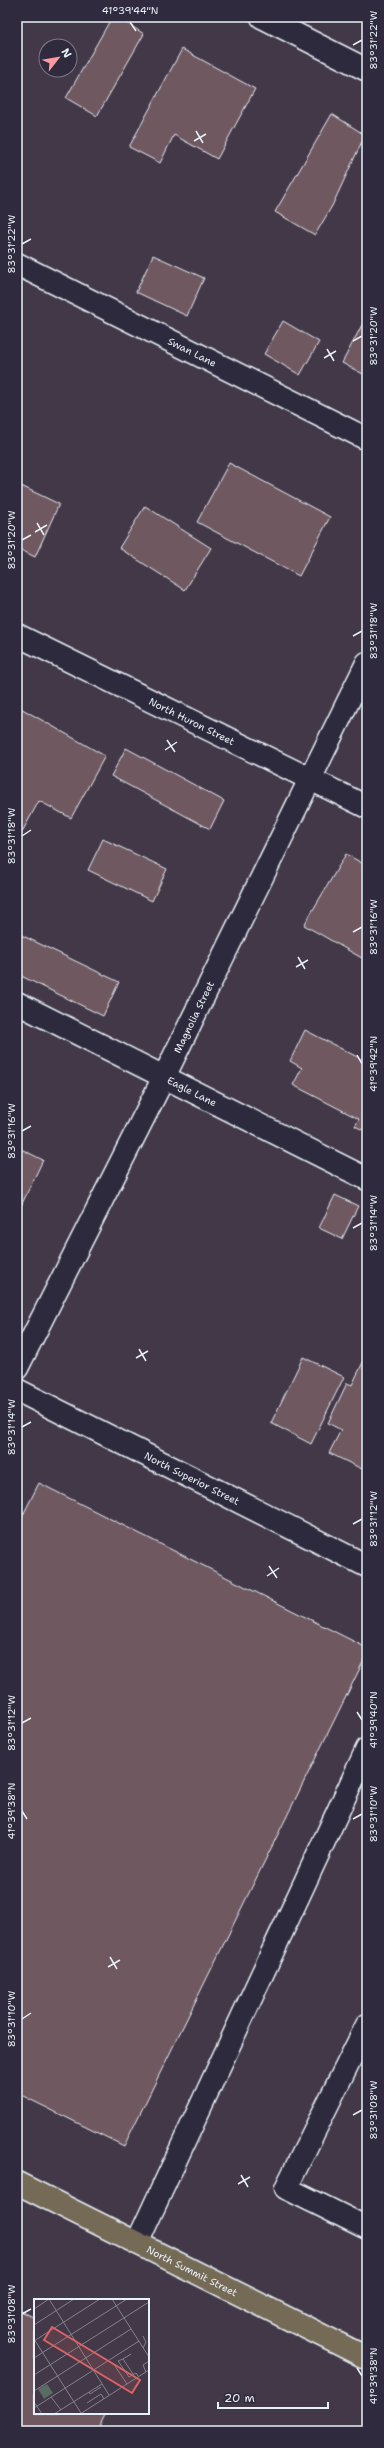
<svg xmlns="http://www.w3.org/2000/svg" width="384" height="2448" font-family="'Shantell Sans',sans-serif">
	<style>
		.building { fill: #705960; stroke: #e8f1f8 }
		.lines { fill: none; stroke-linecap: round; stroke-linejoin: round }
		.minor-casing { stroke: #e8f1f8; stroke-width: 25 }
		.major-casing { stroke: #e8f1f8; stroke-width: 25 }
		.minor { stroke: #2f2a3d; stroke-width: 22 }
		.major { stroke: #756b55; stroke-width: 22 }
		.ticks { fill: none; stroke: #e8f1f8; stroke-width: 1.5 }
		.labels { text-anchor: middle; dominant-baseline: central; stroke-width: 4; stroke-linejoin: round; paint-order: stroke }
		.street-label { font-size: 10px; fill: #e8f1f8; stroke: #2f2a3d }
		.inset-road { fill: none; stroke: #84828e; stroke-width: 1 }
		.view { fill: #db6466; fill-opacity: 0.15; stroke: #db6466; stroke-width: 2 }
		.inset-edge { fill: none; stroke: #e8f1f8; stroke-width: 2 }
		.neatline { fill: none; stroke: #e8f1f8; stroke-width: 1.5 }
		.ticks-label { font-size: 10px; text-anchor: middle; fill: #e8f1f8 }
	</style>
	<rect width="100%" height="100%" fill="#423848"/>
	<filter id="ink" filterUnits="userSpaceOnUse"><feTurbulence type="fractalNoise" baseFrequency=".025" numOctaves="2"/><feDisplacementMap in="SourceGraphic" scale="8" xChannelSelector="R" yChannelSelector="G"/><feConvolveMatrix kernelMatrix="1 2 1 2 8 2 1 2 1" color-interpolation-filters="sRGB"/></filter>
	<g filter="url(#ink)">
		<path class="building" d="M112,17h5l27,17 -47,82 -31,-18z
			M182,49l73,40 -38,70 -43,-24 -14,28 -31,-16z
			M332,114l33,21 -33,71 -17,29 -40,-23z
			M153,255l51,23 -17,38 -51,-24z
			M283,321l36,21 -19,33 -36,-21z
			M364,321l3,2v53l-25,-13z
			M229,463l101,54 -31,59 -102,-54z
			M17,484l42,20 -24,53 -18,-9z
			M145,506l66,42 -26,42 -66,-42z
			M17,706l88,50 -34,62 -32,-17 -22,40z
			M126,748l98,53 -14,28 -99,-53z
			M103,839l64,30 -15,32 -64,-31z
			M346,854l21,12v95l-63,-36z
			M17,933l102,49 -16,34 -86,-42z
			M305,1030l62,32v70l-12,-6 4,-7 -66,-34 9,-17 -12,-7z
			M17,1147l26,13 -26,54z
			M335,1195l23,11 -16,33 -23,-11z
			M367,1354v104l-5,11 -33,-16 12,-23 -13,-7 19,-40 5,2z
			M303,1357l41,20 -33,67 -40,-21z
			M39,1483l328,165v6l-243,492 -107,-53v-566z
			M17,2309l18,9v95h71l-9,18h-80z"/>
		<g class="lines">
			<g class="minor-casing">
				<g id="minor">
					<path d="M262,17l105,53"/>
					<path id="s1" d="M17,264l350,175"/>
					<path id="s2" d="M17,635l350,172"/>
					<path id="s3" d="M17,1003l350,176"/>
					<path id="s4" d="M17,1368l147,-291 203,-414"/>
					<path id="s5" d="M17,1390l350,176"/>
					<path d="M367,2025l-81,163 81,40"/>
					<path d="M137,2243l230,-494"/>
				</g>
			</g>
			<g class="major-casing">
				<g id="major">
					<path id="s6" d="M17,2183l350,175"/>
				</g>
			</g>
			<use href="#minor" class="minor"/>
			<use href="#major" class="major"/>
		</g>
	</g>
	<path class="ticks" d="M130,22l6,9M353,45l9,-5M196,131l7,12M194,141l12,-7M22,244l9,-5M353,341l9,-5M327,349l7,12M324,358l12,-7M37,523l7,12M35,532l12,-7M22,540l9,-5M353,636l9,-5M167,740l8,12M165,750l12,-8M22,836l9,-6M353,932l9,-5M298,957l7,12M296,967l12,-7M357,1055l5,9M22,1131l9,-5M353,1228l9,-5M139,1349l7,12M136,1358l12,-7M22,1427l9,-5M353,1524l9,-5M269,1566l8,12M267,1576l12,-8M357,1712l5,8M22,1723l9,-5M22,1811l5,8M353,1819l9,-5M110,1957l7,12M108,1967l12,-7M22,2019l9,-6M353,2115l9,-5M241,2175l7,12M238,2184l12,-7M22,2314l9,-5M357,2368l5,8"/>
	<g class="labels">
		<g class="street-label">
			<text stroke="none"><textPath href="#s1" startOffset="196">Swan Lane</textPath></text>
			<text stroke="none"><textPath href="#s2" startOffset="195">North Huron Street</textPath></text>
			<text stroke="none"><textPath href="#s4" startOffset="393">Magnolia Street</textPath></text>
			<text stroke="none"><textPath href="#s3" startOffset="196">Eagle Lane</textPath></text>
			<text stroke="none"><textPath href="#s5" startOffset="196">North Superior Street</textPath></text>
			<text stroke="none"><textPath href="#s6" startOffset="196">North Summit Street</textPath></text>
		</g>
	</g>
	<g transform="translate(34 2299)">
		<rect width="115" height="115" fill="#423848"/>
		<path d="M13,85l6,9 -9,6 -6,-10z" fill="#586b64"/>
		<path class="inset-road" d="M15,0l60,96M78,0l37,58M0,10l15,-10M0,26l40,-26M109,37l3,6 -3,6M0,40l47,74M0,42l66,-42M97,55l-8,5 10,15M0,59l93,-59M89,60l-5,2 11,16 7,-4 2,3M79,64l14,21M112,73l-3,-7 6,-4M0,76l115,-73M0,92l97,-62M55,93l1,2 11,-7M17,98l10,13M0,103l8,12M53,104l14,-9 3,5M0,109l105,-67M20,115l48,-30M46,115l69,-44"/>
		<path class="view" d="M18,28l88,53 -8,13 -88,-53z"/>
		<rect width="115" height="115" class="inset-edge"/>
	</g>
	<rect width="384" height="2448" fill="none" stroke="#2f2a3d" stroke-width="44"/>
	<g transform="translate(58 58) rotate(59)"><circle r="19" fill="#2f2a3d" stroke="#797a88"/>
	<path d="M0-3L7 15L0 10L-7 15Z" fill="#ff9aa2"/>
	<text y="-6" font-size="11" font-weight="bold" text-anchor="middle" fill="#e8f1f8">N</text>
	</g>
	<path d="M218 2402v6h110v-6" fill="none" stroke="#e8f1f8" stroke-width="2"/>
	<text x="224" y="2402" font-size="12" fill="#e8f1f8" stroke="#2f2a3d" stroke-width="3" paint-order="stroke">20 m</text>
	<rect x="22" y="22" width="340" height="2404" class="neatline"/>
	<g class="ticks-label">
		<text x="130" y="14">41°39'44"N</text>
		<text transform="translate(373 40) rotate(-90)" y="4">83°31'22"W</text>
		<text transform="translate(11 244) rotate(-90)" y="4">83°31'22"W</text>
		<text transform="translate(373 336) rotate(-90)" y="4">83°31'20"W</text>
		<text transform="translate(11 540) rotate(-90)" y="4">83°31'20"W</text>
		<text transform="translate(373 631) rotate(-90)" y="4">83°31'18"W</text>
		<text transform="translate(11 836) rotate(-90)" y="4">83°31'18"W</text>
		<text transform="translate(373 927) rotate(-90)" y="4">83°31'16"W</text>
		<text transform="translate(373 1064) rotate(-90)" y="4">41°39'42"N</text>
		<text transform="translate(11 1131) rotate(-90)" y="4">83°31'16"W</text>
		<text transform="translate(373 1223) rotate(-90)" y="4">83°31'14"W</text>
		<text transform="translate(11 1427) rotate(-90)" y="4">83°31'14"W</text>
		<text transform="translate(373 1519) rotate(-90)" y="4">83°31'12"W</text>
		<text transform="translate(373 1720) rotate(-90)" y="4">41°39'40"N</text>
		<text transform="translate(11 1723) rotate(-90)" y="4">83°31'12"W</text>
		<text transform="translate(11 1811) rotate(-90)" y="4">41°39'38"N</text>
		<text transform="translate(373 1814) rotate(-90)" y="4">83°31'10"W</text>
		<text transform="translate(11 2019) rotate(-90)" y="4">83°31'10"W</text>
		<text transform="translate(373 2110) rotate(-90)" y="4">83°31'08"W</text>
		<text transform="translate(11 2314) rotate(-90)" y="4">83°31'08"W</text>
		<text transform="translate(373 2376) rotate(-90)" y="4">41°39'38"N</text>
	</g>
</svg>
